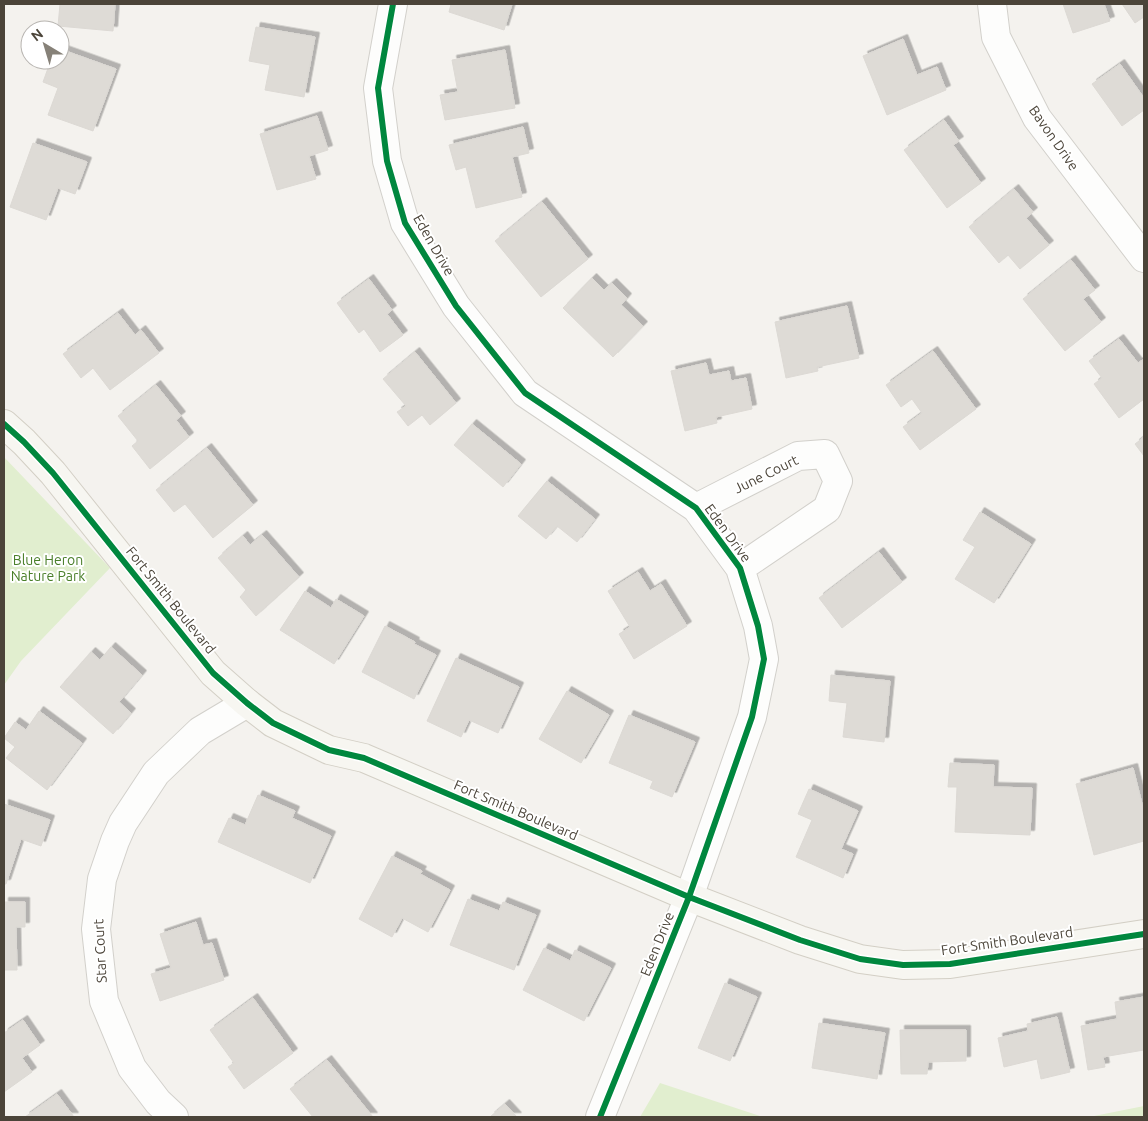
<svg xmlns="http://www.w3.org/2000/svg" width="1148" height="1121" font-family="Ubuntu,sans-serif">
	<style>
		.green { fill: #e1eecf }
		.building { fill: #dedbd6; stroke: #dcd9d4; filter: url(#shadow) }
		.lines { fill: none; stroke-linecap: round; stroke-linejoin: round }
		.street-casing { stroke: #d2d0cb; stroke-width: 30 }
		.secondary-casing { stroke: #d3cfc5; stroke-width: 30 }
		.street { stroke: #fdfdfc; stroke-width: 28 }
		.secondary { stroke: #f7f6f1; stroke-width: 28 }
		.cycleway-casing { stroke: #fff; stroke-width: 9 }
		.cycleway { stroke: #00873e; stroke-width: 6 }
		.labels { text-anchor: middle; dominant-baseline: central; stroke-width: 4; stroke-linejoin: round; paint-order: stroke }
		.street-label { font-size: 14px; fill: #4b4439; stroke: #fff }
		.park-label { font-size: 14px; fill: #4a7f2a; stroke: #fff }
	</style>
	<defs>
		<filter id="shadow"><feDropShadow dx="4.5" dy="-4.5" stdDeviation="0" flood-color="#0004"/></filter>
	</defs>
	<rect width="100%" height="100%" fill="#f4f2ee"/>
	<path class="green" d="M4,457l106,111 -89,93 -17,24z
		M660,1083l103,34h-123z
		M1144,1106v11h-55z"/>
	<path class="building" d="M60,4h55l-2,27 -55,-5z
		M451,4h61l-8,26 -55,-18z
		M1063,4h41l6,17 -37,12z
		M1122,4h22v13l-9,6z
		M256,27l59,10 -11,60 -39,-7 5,-25 -21,-4z
		M903,39l14,36 20,-8 9,23 -59,25 -24,-59z
		M60,49l56,20 -23,62 -45,-16 10,-27 -15,-6 8,-22h9z
		M505,50l10,58 -70,12 -5,-25 18,-3 -6,-32z
		M1120,64l24,34v12l-22,16 -30,-42z
		M317,116l11,34 -19,6 7,23 -39,11 -17,-56z
		M944,120l15,21 -6,4 28,38 -34,25 -43,-58z
		M523,127l6,26 -17,4 10,40 -46,11 -10,-41 -10,3 -7,-25z
		M33,143l54,19 -12,32 -17,-6 -12,32 -36,-13z
		M1014,189l19,23 -7,6 23,27 -29,24 -12,-14 -9,8 -30,-36z
		M542,202l46,57 -47,38 -46,-56z
		M1071,260l24,30 -12,9 18,23 -36,29 -42,-52z
		M592,278l12,12 8,-7 15,15 -6,7 22,21 -30,31 -50,-49z
		M369,279l23,31 -5,4 16,21 -23,17 -16,-23 -5,4 -22,-30z
		M847,306l12,52 -42,9 1,4 -32,7 -11,-56z
		M118,313l17,22 6,-5 18,23 -49,37 -17,-22 -12,10 -18,-24z
		M1119,339l19,24 6,-4v40l-25,19 -25,-34 8,-6 -13,-17z
		M933,351l43,58 -56,41 -17,-23 19,-14 -10,-14 -11,8 -15,-22z
		M415,352l41,51 -26,22 -8,-10 -14,11 -11,-14 9,-6 -23,-27z
		M706,363l3,12 20,-4 2,10 15,-3 6,31 -36,8 1,6 -32,8 -14,-60z
		M156,385l25,31 -5,4 13,17 -39,32 -18,-23 6,-5 -20,-25z
		M472,424l49,40 -18,23 -49,-42z
		M1144,437v19l-9,-12z
		M207,448l46,57 -40,33 -28,-34 -11,8 -18,-22z
		M547,481l48,38 -18,23 -20,-16 -11,13 -28,-23z
		M980,512l51,32 -37,59 -39,-24 20,-32 -12,-7z
		M262,535l37,42 -43,39 -16,-19 6,-7 -28,-32 25,-22 7,9z
		M879,552l23,30 -60,46 -23,-30z
		M638,572l12,19 11,-7 26,42 -53,33 -15,-25 11,-7 -22,-36z
		M305,591l26,17 5,-9 28,17 -30,48 -54,-34z
		M385,626l30,16 -1,2 22,11 -22,44 -52,-27z
		M111,647l31,28 -23,27 12,11 -18,21 -53,-47 31,-35 9,8z
		M456,658l63,29 -21,46 -29,-13 -8,17 -34,-16z
		M831,675l59,6 -6,61 -41,-5 4,-34 -18,-2z
		M567,691l42,24 -28,48 -42,-24z
		M39,711l43,32 -35,47 -41,-32 9,-11 -11,-9 11,-16 11,8z
		M629,715l66,27 -23,55 -22,-9 3,-7 -44,-18z
		M950,763l44,2 -1,22 39,1 -2,47 -75,-3 2,-45h-9z
		M1133,768l11,44v29l-50,14 -18,-71z
		M809,789l49,22 -17,38 12,5 -10,24 -47,-21 16,-37 -14,-6z
		M258,795l37,16 -3,7 39,18 -21,47 -92,-41 11,-24 16,7z
		M4,804l46,16 -9,26 -20,-7 -15,45h-2z
		M392,856l30,15 -2,3 30,16 -22,42 -26,-14 -10,19 -33,-18z
		M468,899l31,12 4,-9 33,13 -22,55 -64,-25z
		M4,902h21v25h-9l1,43h-13z
		M196,922l7,23 9,-2 12,37 -64,21 -9,-27 20,-6 -11,-34z
		M544,948l26,13 5,-11 36,18 -27,53 -61,-31z
		M725,983l32,14 -27,64 -32,-13z
		M1144,997v53l-41,7 2,10 -17,3 -7,-44 36,-7 -2,-17z
		M253,998l40,55 -49,36 -16,-22 6,-4 -24,-33z
		M1057,1017l13,55 -29,7 -4,-20 -33,8 -6,-29 30,-7 -1,-7z
		M23,1020l17,25 -18,13 10,14 -28,20v-59z
		M819,1023l66,10 -8,46 -65,-11z
		M900,1030h66v31l-38,1 -1,12h-26z
		M327,1060l46,57h-60l-23,-28z
		M57,1094l17,23h-49z
		M505,1104l12,13h-27z"/>
	<g class="lines">
		<g class="street-casing">
			<path id="street" d="M393,4l-15,84 9,73 18,62 51,83 69,87 171,115 44,60 18,58 6,33 -12,58 -63,180 -89,220
				M992,4l4,33 41,81 107,140
				M696,508l102,-52 27,-2 13,27 -11,28 -87,59
				M174,1117l-16,-15 -26,-34 -28,-67 -8,-72 6,-50 13,-38 8,-18 33,-50 44,-42 47,-28"/>
		</g>
		<g class="secondary-casing">
			<path id="secondary" d="M4,424l20,18 29,31 160,200 34,30 26,20 56,27 35,8 325,139 111,43 60,19 43,6 47,-1 194,-30"/>
		</g>
		<use href="#street" class="street"/>
		<use href="#secondary" class="secondary"/>
		<g class="cycleway-casing">
			<path id="cycleway" d="M393,4l-15,84 9,73 18,62 51,83 69,87 171,115 44,60 18,58 6,33 -12,58 -63,180 -89,220
				M4,424l20,18 29,31 160,200 34,30 26,20 56,27 35,8 325,139 111,43 60,19 43,6 47,-1 194,-30"/>
		</g>
		<use href="#cycleway" class="cycleway"/>
	</g>
	<g class="labels">
		<g class="street-label">
			<text transform="translate(1054 138) rotate(55)">Bavon Drive</text>
			<text transform="translate(434 245) rotate(60)">Eden Drive</text>
			<text transform="translate(766 474) rotate(-26)">June Court</text>
			<text transform="translate(728 533) rotate(54)">Eden Drive</text>
			<text transform="translate(171 600) rotate(51)">Fort Smith Boulevard</text>
			<text transform="translate(516 810) rotate(23)">Fort Smith Boulevard</text>
			<text transform="translate(1007 941) rotate(-8)">Fort Smith Boulevard</text>
			<text transform="translate(657 944) rotate(-68)">Eden Drive</text>
			<text transform="translate(100 951) rotate(-93)">Star Court</text>
		</g>
		<g class="park-label">
			<text x="48" y="560">Blue Heron<tspan x="48" dy="16">Nature Park</tspan></text>
		</g>
	</g>
	<rect width="1148" height="1121" fill="none" stroke="#4b4439" stroke-width="10"/>
	<g transform="translate(45 45) rotate(322)"><circle r="24" fill="#ffffff" stroke="#b7b4b0"/>
	<path d="M0-4L9 19L0 12L-9 19Z" fill="#868178"/>
	<text y="-8" font-size="14" font-weight="bold" text-anchor="middle" fill="#4b4439">N</text>
	</g>
</svg>
